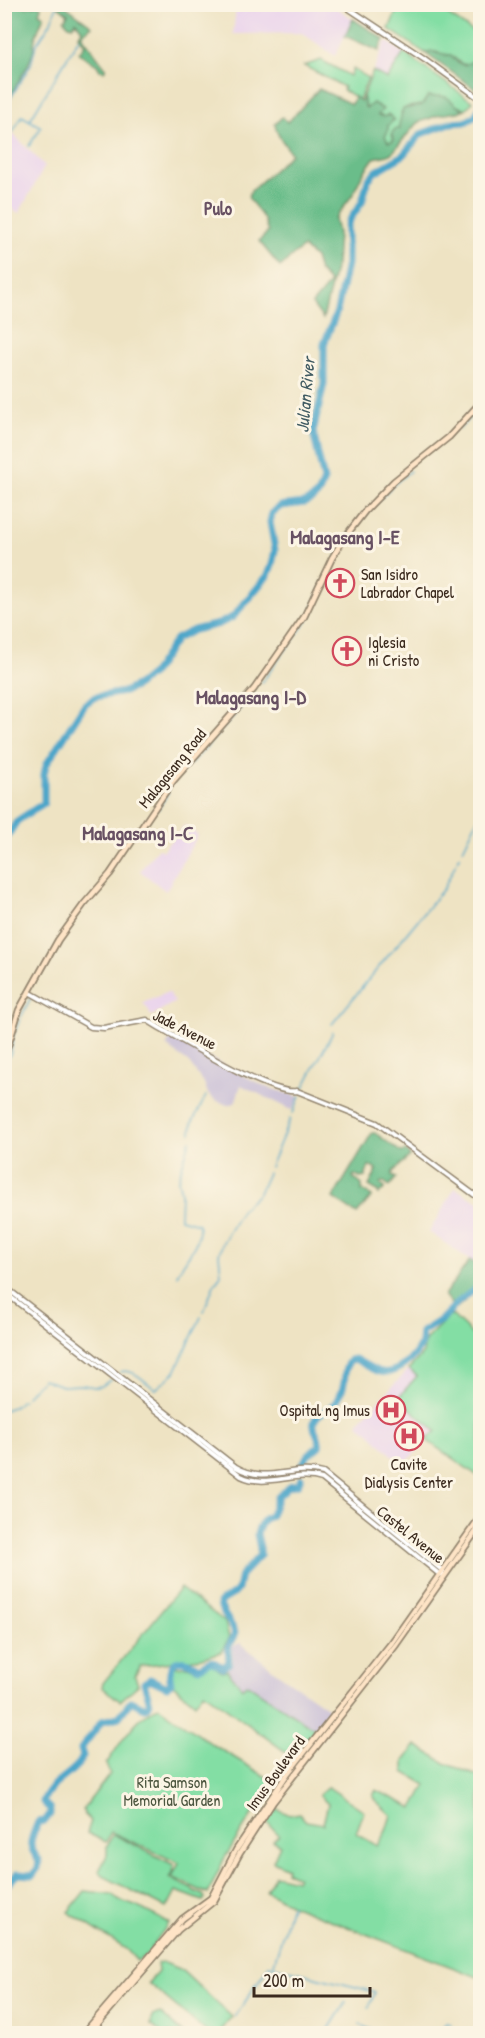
<svg xmlns="http://www.w3.org/2000/svg" width="485" height="2038" font-family="'Patrick Hand',sans-serif">
	<style>
		.built { fill: #e9d2ed }
		.industrial { fill: #c9bfd7 }
		.green { fill: #83dea4; stroke: #5f8461; stroke-width: 1.5 }
		.forest { fill: #6abd8a; stroke: #527454; stroke-width: 1.5 }
		.lines { fill: none; stroke-linecap: round; stroke-linejoin: round }
		.stream { stroke: #4ba5c9; stroke-width: 1.5 }
		.river { stroke: #4ba5c9; stroke-width: 7 }
		.tertiary-casing { stroke: #948670; stroke-width: 7 }
		.secondary-casing { stroke: #948670; stroke-width: 8 }
		.tertiary { stroke: #fff; stroke-width: 4 }
		.secondary { stroke: #fee4c6; stroke-width: 4.5 }
		.labels { text-anchor: middle; dominant-baseline: central; stroke-width: 6; stroke-linejoin: round; paint-order: stroke }
		.poi-label { font-size: 16px; fill: #3b2a1e; stroke: #fcf5e5; text-anchor: start }
		.street-label { font-size: 16px; fill: #3b2a1e; stroke: #fcf5e5 }
		.park-label { font-size: 16px; fill: #4d5740; stroke: #fcf5e5 }
		.neighbourhood-label { font-size: 18px; font-weight: bold; fill: #685163; stroke: #fcf5e5 }
		.water-label { font-size: 18px; font-style: italic; fill: #415b62; stroke: #fcf5e5 }
		.quarter-label { font-size: 20px; font-weight: bold; fill: #685163; stroke: #fcf5e5 }
	</style>
	<rect width="100%" height="100%" fill="#fcf5e5"/>
	<filter id="ink" filterUnits="userSpaceOnUse"><feTurbulence type="fractalNoise" baseFrequency=".0167" numOctaves="2"/><feDisplacementMap in="SourceGraphic" scale="12" xChannelSelector="R" yChannelSelector="G"/><feConvolveMatrix kernelMatrix="1 2 1 2 8 2 1 2 1" color-interpolation-filters="sRGB"/></filter>
	<filter id="wash" filterUnits="userSpaceOnUse"><feTurbulence type="fractalNoise" baseFrequency=".008" numOctaves="4" result="noise"/><feDisplacementMap in="SourceGraphic" scale="24" xChannelSelector="R" yChannelSelector="G"/><feGaussianBlur stdDeviation="1.35" result="paint"/><feColorMatrix in="noise" values="0 0 0 0 0 0 0 0 0 0 0 0 0 0 0 0 0 1.4 0 .05"/><feComposite in="paint" operator="in"/></filter>
	<g filter="url(#wash)">
		<rect width="100%" height="100%" fill="#eee3c3"/>
		<path class="built" d="M233,5h99l21,14 -18,37 -33,-23 -69,1 3,-26z
			M386,41l18,12 -17,27 -14,-9z
			M12,133l33,33 -26,47 -14,-8 -1,-60z
			M185,825l13,10 -32,56 -26,-20 18,-23 4,3z
			M168,992l7,10 -24,14 -3,-7 -5,-6z
			M455,1188l25,15v64l-51,-35z
			M409,1369l8,7 -4,5 23,51 -33,33 -45,-42z"/>
		<path class="industrial" d="M171,1038l95,49 33,10 -7,13 -51,-25 -6,18 -7,2 -13,-5 -7,-6 -3,-9 -16,-22 -23,-17z
			M240,1643l36,29 55,38 -15,20 -69,-46 -4,4 -4,-2 -12,-16 6,-7 -1,-16z"/>
		<path class="green" d="M399,5h39l13,12 29,19 -6,26c-11,6 -15,0 -23,-7 -9,0 -18,-6 -26,-2l-36,-24z
			M404,53l69,49 -8,7 -12,-4 -4,-6 -21,-3 -6,9 -15,2 -6,5 1,5 -3,8 1,4 -6,12 -6,1 -3,-6 3,-5v-6l6,-5 -6,-6 -4,3 -6,-2 -5,-12 -6,5 -2,-1 -2,-11 10,-25 14,8z
			M321,60l29,16 3,-7 15,9 -9,22 -16,-10 1,-3 -40,-21z
			M451,1314l29,28v132l-2,2 -52,-36 10,-9 -38,-33 19,-22 -8,-7 14,-16 3,-14z
			M180,1588l45,34 4,16 -8,14 -19,6 -62,8 -5,10 3,9 -18,16 -18,-14 1,-4z
			M209,1662l13,9 5,-1 15,18 5,-4 69,46 -22,28 -90,-66 -9,11 -22,-18 -3,-11 3,-7 15,-1 9,4 7,-2z
			M159,1707l53,37 61,37 -49,78 -16,35 -36,-17 7,-14 -68,-31 -5,10 -19,-9 4,-12 -7,-7 -1,-5 27,-35 -4,-10c14,-19 29,-49 53,-57z
			M416,1745l29,18 35,14v201l-189,-73 -25,-14 9,-16 21,5 2,-3 -12,-6 1,-3 -14,-7 7,-16 -7,-4 6,-6 -13,-14 8,-13 16,7 9,-2 7,8 17,3 5,-20 -9,-9 9,-8 36,24 -8,22 21,13 9,-15 5,-16 -17,-16 -1,-3 3,-6 37,18 13,-23 -22,-13v-11z
			M113,1834l61,31 -1,8 -3,5 33,17 2,3 -2,3 -27,-10 -9,17 -3,-1 -61,-31 -4,-5 8,-16v-9z
			M85,1891l27,3 6,6 20,7 31,16 -18,25v4l-14,9 -11,-12 -58,-37z
			M162,1962l18,7 52,48 -13,16h-11l-60,-50 10,-11 -1,-9z
			M160,2013l23,20h-21l-11,-8 1,-9z"/>
		<path class="forest" d="M9,5h17v2l13,-2 2,2 -2,6 5,3 -9,22 -2,15 -5,12 -23,40v-54l3,-12 2,-33z
			M57,5h7l28,21 -11,9 25,33 -2,3 -4,-1 -3,-5 -18,-12 6,-9 -7,-8 4,-6 -6,-9 -3,5 -4,-1 -5,-5 4,-6z
			M353,19l31,20 -5,12 -34,-15z
			M479,42l1,48 -2,1 -53,-38 6,-2 12,4h8l7,8 6,2 10,-4 4,-10 -3,-6z
			M319,89l32,15 4,-7 6,4 2,-5 2,11 2,1 6,-5 10,6 -5,6 6,2 5,-2 5,5 -6,5v6l-3,5 3,6 5,-1 -1,-8 3,-4h5l-1,-4 4,-16 19,-4 6,-9c6,2 15,-2 20,2 7,5 7,9 17,11l-7,3 -19,3 -22,8 -24,29 -5,3 -14,3 -12,17 -9,19 -18,25 3,14 -2,32 -13,54 -11,-15 18,-21 -11,-12 -4,-13 -12,-11 -23,20 -21,-26 9,-9 -4,-13 -16,-22 3,-6 40,-37c-6,-12 -14,-16 -16,-30l7,-7 6,5z
			M372,1133h3l26,19 5,-1 4,5 -17,16 -1,4 4,2 -6,8 -6,-4h-3l-1,2 5,4 -6,6 -3,-4 -7,-4 8,-16 -8,-4 -4,11 -5,1 -6,-3 -1,2 9,8v5l10,6 -15,18 -24,-16z
			M470,1260l10,7v13l-14,15 2,3 -13,11 -11,-14z"/>
		<g class="lines">
			<path class="stream" d="M4,109l27,-45 5,-19 14,-21 7,-18
				M30,120l49,-82
				M13,132l9,-16 19,11 -12,19
				M460,428l20,-21
				M362,518l29,-31 19,-16
				M327,578l15,-32
				M262,682l46,-63 17,-37
				M191,764l63,-71
				M158,809l10,-16
				M463,849l17,-35
				M332,1024l112,-136 16,-33
				M4,1065l7,-13 2,-16 7,-17 11,-22
				M303,1089l30,-57
				M293,1113l7,-17
				M191,1133l1,-10 14,-27
				M270,1167l20,-48
				M177,1275c8,-17 24,-31 22,-51l-19,-5 1,-27 -3,-12 12,-40
				M204,1311l10,-26 7,-10 -2,-21 4,-12 19,-33 17,-16 9,-20
				M120,1372c16,-4 24,11 36,17l19,-17 26,-55
				M26,1396l17,-17 19,7 20,-1 13,2 7,-1 9,-7
				M4,1410l9,-3 10,-7
				M274,1964l17,-59
				M235,2017l34,-52 106,27 -6,15
				M360,2025l21,9
				M326,2034l20,-32
				M432,2034h2
				M437,2034l9,-11 5,1"/>
			<path class="river" d="M4,842l13,-21 27,-18v-29l2,-9 39,-61 10,-7 29,-5 14,-7 16,-13 22,-33 18,-9 25,-6 14,-7 35,-42 4,-10 3,-15 -5,-28 2,-9 9,-7 23,-3 8,-4 7,-6 5,-13 -11,-48 11,-48v-40l13,-33 10,-47v-37l2,-6 13,-19 6,-22 7,-8 27,-16 19,-22 29,-11 15,-1 9,-5 6,-9
				M301,1467l7,-12 11,-9c2,-12 -7,-14 -5,-23 1,-11 18,-13 23,-23 2,-4 5,-8 6,-13 3,-9 0,-19 7,-27l5,-1c7,4 20,12 26,13 15,3 33,-13 39,-26 2,-4 1,-9 2,-14l19,-12 16,-17 22,-17
				M4,1888l13,-14 16,1 5,-7 1,-8c-13,-16 -8,-20 -1,-38l7,-1 5,-7v-5l-7,-7c6,-19 26,-25 37,-40l3,-6 -2,-7 2,-3 19,-25 17,-4 12,-16 14,7 5,-5 -6,-20 6,-4 17,8 4,-4c-3,-10 -1,-24 14,-22 5,1 9,5 14,7l12,-7 12,6 6,-4 -1,-15 7,-15c-3,-11 -15,-20 -15,-31l15,-9 3,-4 3,-14 19,-20v-7l-3,-14 2,-6 4,-8 8,-5 7,-19 11,-10 9,-2 3,-6"/>
		</g>
	</g>
	<g filter="url(#ink)">
		<g class="lines">
			<g class="tertiary-casing">
				<path id="tertiary" d="M342,4l83,55 55,40
					M29,992l62,35 13,1 43,-8 13,8c25,14 112,68 137,63l80,32 103,76
					M4,1286l232,181c31,18 56,-3 87,6l120,98
					M4,1292l237,184c26,13 54,-6 81,3l117,95 6,1"/>
			</g>
			<g class="secondary-casing">
				<path id="secondary" d="M4,1059l15,-49 39,-70 26,-36 26,-30 63,-93 81,-92 50,-72 28,-59 13,-21 20,-26 29,-30 55,-44 31,-34
					M83,2034l99,-115 29,-21 25,-48 52,-77 104,-131 88,-125
					M89,2034l89,-104 36,-29 26,-48 33,-51 123,-157 84,-119"/>
			</g>
			<use href="#tertiary" class="tertiary"/>
			<use href="#secondary" class="secondary"/>
		</g>
	</g>
	<defs>
		<g id="church-ring" transform="scale(1.5)"><circle r="9.5" fill="#fcf5e5" stroke="#d1495b" stroke-width="1.5"/><path d="M-1.2-6h2.4v3.5h3.3v2.4h-3.3V6h-2.4V-.1h-3.3v-2.4h3.3Z" fill="#d1495b"/></g>
		<g id="hospital-ring" transform="scale(1.5)"><circle r="9.5" fill="#fcf5e5" stroke="#d1495b" stroke-width="1.5"/><path d="M-5-5h3v3.5h4V-5h3V5h-3V1.5h-4V5h-3Z" fill="#d1495b"/></g>
	</defs>
	<g fill-rule="evenodd">
		<use href="#church-ring" x="340" y="583"/>
		<use href="#church-ring" x="347" y="651"/>
		<use href="#hospital-ring" x="391" y="1410"/>
		<use href="#hospital-ring" x="409" y="1436"/>
	</g>
	<g class="labels">
		<g class="poi-label">
			<text x="361" y="574">San Isidro<tspan x="361" dy="18">Labrador Chapel</tspan></text>
			<text x="368" y="642">Iglesia<tspan x="368" dy="18">ni Cristo</tspan></text>
			<text x="370" y="1410" text-anchor="end">Ospital ng Imus</text>
			<text x="409" y="1464" text-anchor="middle">Cavite<tspan x="409" dy="18">Dialysis Center</tspan></text>
		</g>
		<g class="street-label">
			<text transform="translate(172 768) rotate(-51)">Malagasang Road</text>
			<text transform="translate(185 1029) rotate(27)">Jade Avenue</text>
			<text transform="translate(411 1534) rotate(39)">Castel Avenue</text>
			<text transform="translate(275 1773) rotate(-54)">Imus Boulevard</text>
		</g>
		<g class="park-label">
			<text x="172" y="1782">Rita Samson<tspan x="172" dy="18">Memorial Garden</tspan></text>
		</g>
		<g class="neighbourhood-label">
			<text x="218" y="208">Pulo</text>
		</g>
		<g class="water-label">
			<text transform="translate(305 395) rotate(-85)">Julian River</text>
		</g>
		<g class="quarter-label">
			<text x="345" y="536">Malagasang I-E</text>
			<text x="251" y="696">Malagasang I-D</text>
			<text x="138" y="832">Malagasang I-C</text>
		</g>
	</g>
	<rect width="485" height="2038" fill="none" stroke="#fcf5e5" stroke-width="24"/>
	<path d="M254 1987v9h116v-9" fill="none" stroke="#3b2a1e" stroke-width="3"/>
	<text x="263" y="1987" font-size="18" fill="#3b2a1e" stroke="#fcf5e5" stroke-width="4.5" paint-order="stroke">200 m</text>
</svg>
